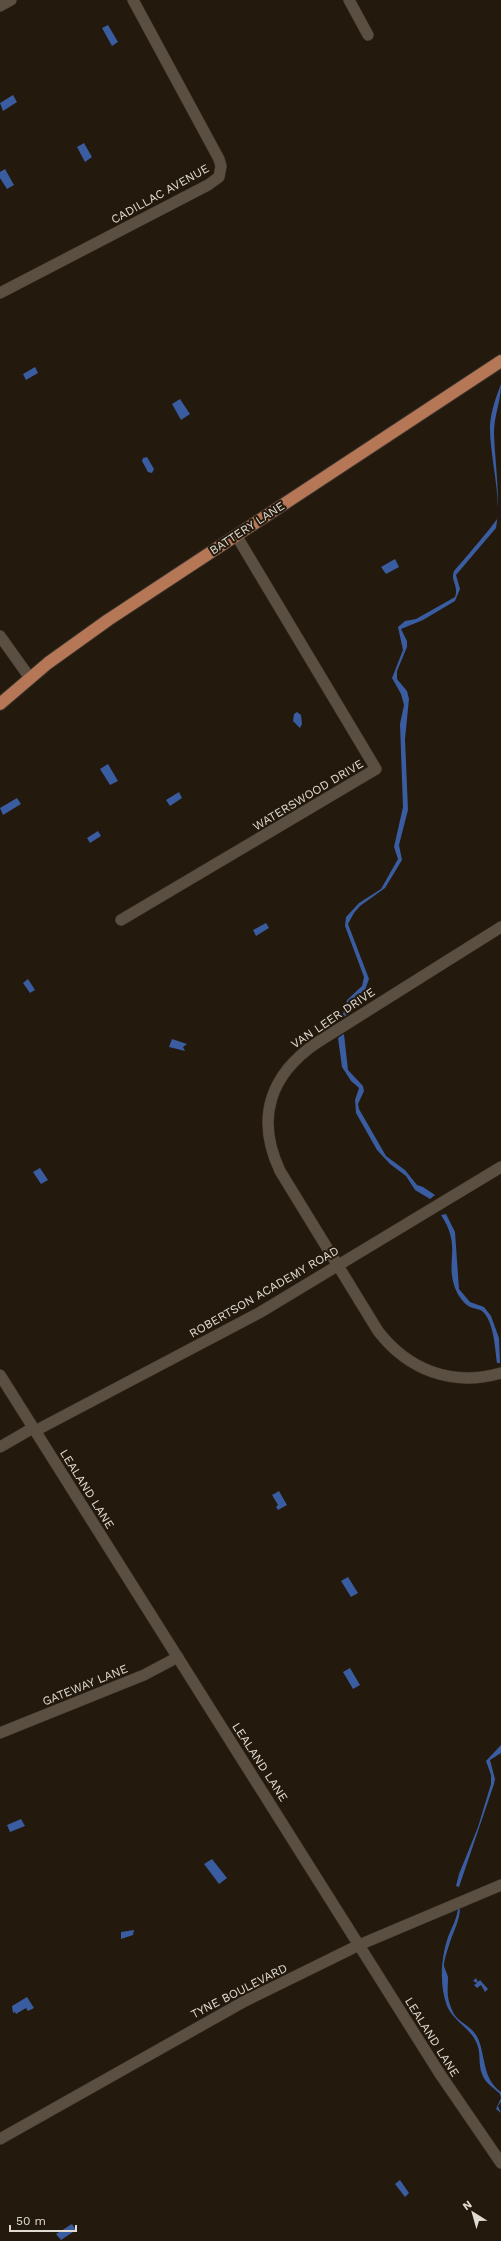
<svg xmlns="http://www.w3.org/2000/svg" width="501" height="2241" font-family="'Work Sans',sans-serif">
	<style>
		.water { fill: #3a5ca0 }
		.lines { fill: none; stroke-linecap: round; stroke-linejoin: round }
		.minor-casing { stroke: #3b342e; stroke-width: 12 }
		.major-casing { stroke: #3b342e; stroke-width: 14 }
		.minor { stroke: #5a4f40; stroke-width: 11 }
		.major { stroke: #b67757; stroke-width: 12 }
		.labels { text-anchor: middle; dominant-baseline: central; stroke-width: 4; stroke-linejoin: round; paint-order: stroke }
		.street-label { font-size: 12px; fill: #e1dbd2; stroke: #23190c }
	</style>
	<rect width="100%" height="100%" fill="#23190c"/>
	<path class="water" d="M108,25l10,17 -6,4 -10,-18z
		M13,95l4,7 -14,9 -3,-8z
		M84,143l8,14 -7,5 -8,-15z
		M5,169l9,16 -7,4 -7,-11v-6z
		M35,367l3,6 -12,7 -3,-6z
		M501,384c0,17 -7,32 -7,49 1,31 7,66 2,95l-40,47 4,14 -5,12 -32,19 -22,9 6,12v6l-10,24v8l10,12 2,8 -4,40 3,71 -9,35 3,15 -17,28 -25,18 -6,7 -6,11 21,55 -4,11 -14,10 -3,14 -6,4 5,-18 15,-14 2,-9 -19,-51 1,-9 13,-14 22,-14 17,-30 -4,-12 9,-40 -3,-83 4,-19 -3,-11 -9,-16 11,-28 -5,-23 7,-6 11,-2 39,-22c4,-12 -5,-16 -1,-26 7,-8 38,-44 43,-52 4,-24 -8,-67 -7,-94 1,-14 6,-28 11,-41z
		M180,399l10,15 -9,6 -9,-16z
		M147,457l7,12 -2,4 -4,-1 -6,-11 1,-3z
		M395,559l4,8 -13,7 -5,-7z
		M297,712l4,3 1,9 -2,4 -7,-7 1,-7z
		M108,764l10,17 -8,4 -10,-16z
		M179,792l3,6 -12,8 -4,-6z
		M17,798l4,6 -18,11 -3,-7z
		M98,831l3,5 -11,7 -3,-5z
		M266,923l3,5 -13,8 -3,-6z
		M28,979l7,11 -5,3 -7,-10z
		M344,1034l4,36 15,16 1,5 -6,13 1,5 27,47 19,14 12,15 6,2 12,8 -5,4 -15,-9 -9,-14 -16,-12 -13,-14 -21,-37 -1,-13 4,-12 -8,-7 -9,-14 -4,-29z
		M172,1039l15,5 -4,3 2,4 -16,-4z
		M40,1168l8,12 -7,4 -8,-12z
		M446,1214l9,18 4,57 11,13 14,5 7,9 8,22 1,25h-3c-2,-14 -3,-42 -15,-52 -3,-2 -6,-2 -9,-3 -8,-2 -15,-12 -18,-20 -10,-28 7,-41 -14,-73z
		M279,1491l8,14 -9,5 -2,-3 2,-2 -6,-10z
		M348,1577l10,16 -7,4 -10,-16z
		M350,1668l10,17 -7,4 -10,-17z
		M501,1745v8l-11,7 5,19 -1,5 -35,103 -3,-1 3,-12 19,-47 13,-43v-9l-5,-14z
		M21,1819l4,7 -15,6 -3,-7z
		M212,1859l15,19 -8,6 -15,-20z
		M460,1907c0,13 -6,23 -10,35 -2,7 -6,17 -6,24 1,4 3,7 4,11 0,13 -2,19 4,33 5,14 21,14 27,31 7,19 4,38 22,51v10l-3,4 3,7 -5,-4 5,-11 -1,-4c-7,-7 -15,-11 -18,-20 -4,-10 -1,-21 -5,-30 -6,-16 -24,-23 -30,-38 -8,-22 -6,-48 1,-69 4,-10 9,-18 10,-29z
		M134,1930l-1,5 -12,4v-7z
		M476,1978l2,4 2,-2 8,9 -3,3 -4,-7 -4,3 -3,-3 3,-2 -4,-2z
		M27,1997l7,11 -6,3 -2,-3 -10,6 -1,-2 -2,1 -1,-7z
		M400,2180l9,13 -4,4 -10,-13z
		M72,2224l4,6 -15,10 -5,-6z"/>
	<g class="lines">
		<g class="minor-casing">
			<path id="minor" d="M349,0l19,35
				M0,6l11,-6
				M0,293l208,-108 11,-8 2,-11 -2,-7 -86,-159
				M0,636l30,42
				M121,920l255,-151 -140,-234
				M501,927l-183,115c-48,32 -63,76 -38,129l98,160c30,39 74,56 123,42
				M0,1375l440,699 61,89
				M35,1431l224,-118 242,-146
				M0,1447l33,-19
				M0,1733l144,-58 34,-18
				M0,2139l245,-138 114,-56 142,-60"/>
		</g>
		<g class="major-casing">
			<path id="major" d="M0,704l48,-41 60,-43 393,-259"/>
		</g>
		<use href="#minor" class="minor"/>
		<use href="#major" class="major"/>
	</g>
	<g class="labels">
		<g class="street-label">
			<text transform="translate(160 194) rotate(-29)">CADILLAC AVENUE</text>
			<text transform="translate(247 528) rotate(-33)">BATTERY LANE</text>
			<text transform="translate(308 795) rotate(-31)">WATERSWOOD DRIVE</text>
			<text transform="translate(333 1018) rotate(-34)">VAN LEER DRIVE</text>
			<text transform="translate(264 1292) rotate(-30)">ROBERTSON ACADEMY ROAD</text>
			<text transform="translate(87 1489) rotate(58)">LEALAND LANE</text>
			<text transform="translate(85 1685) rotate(-22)">GATEWAY LANE</text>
			<text transform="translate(260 1762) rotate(57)">LEALAND LANE</text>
			<text transform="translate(239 1991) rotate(-27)">TYNE BOULEVARD</text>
			<text transform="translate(432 2037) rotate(58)">LEALAND LANE</text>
		</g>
	</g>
	<g transform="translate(473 2213) rotate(323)" stroke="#23190c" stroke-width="3" paint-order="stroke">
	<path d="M0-3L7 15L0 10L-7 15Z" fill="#e1dbd2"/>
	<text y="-6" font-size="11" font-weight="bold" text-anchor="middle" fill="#e1dbd2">N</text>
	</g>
	<path d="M10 2225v6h66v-6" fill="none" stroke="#e1dbd2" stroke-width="2"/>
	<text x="16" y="2225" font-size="12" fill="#e1dbd2" stroke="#23190c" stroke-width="3" paint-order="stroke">50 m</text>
</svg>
